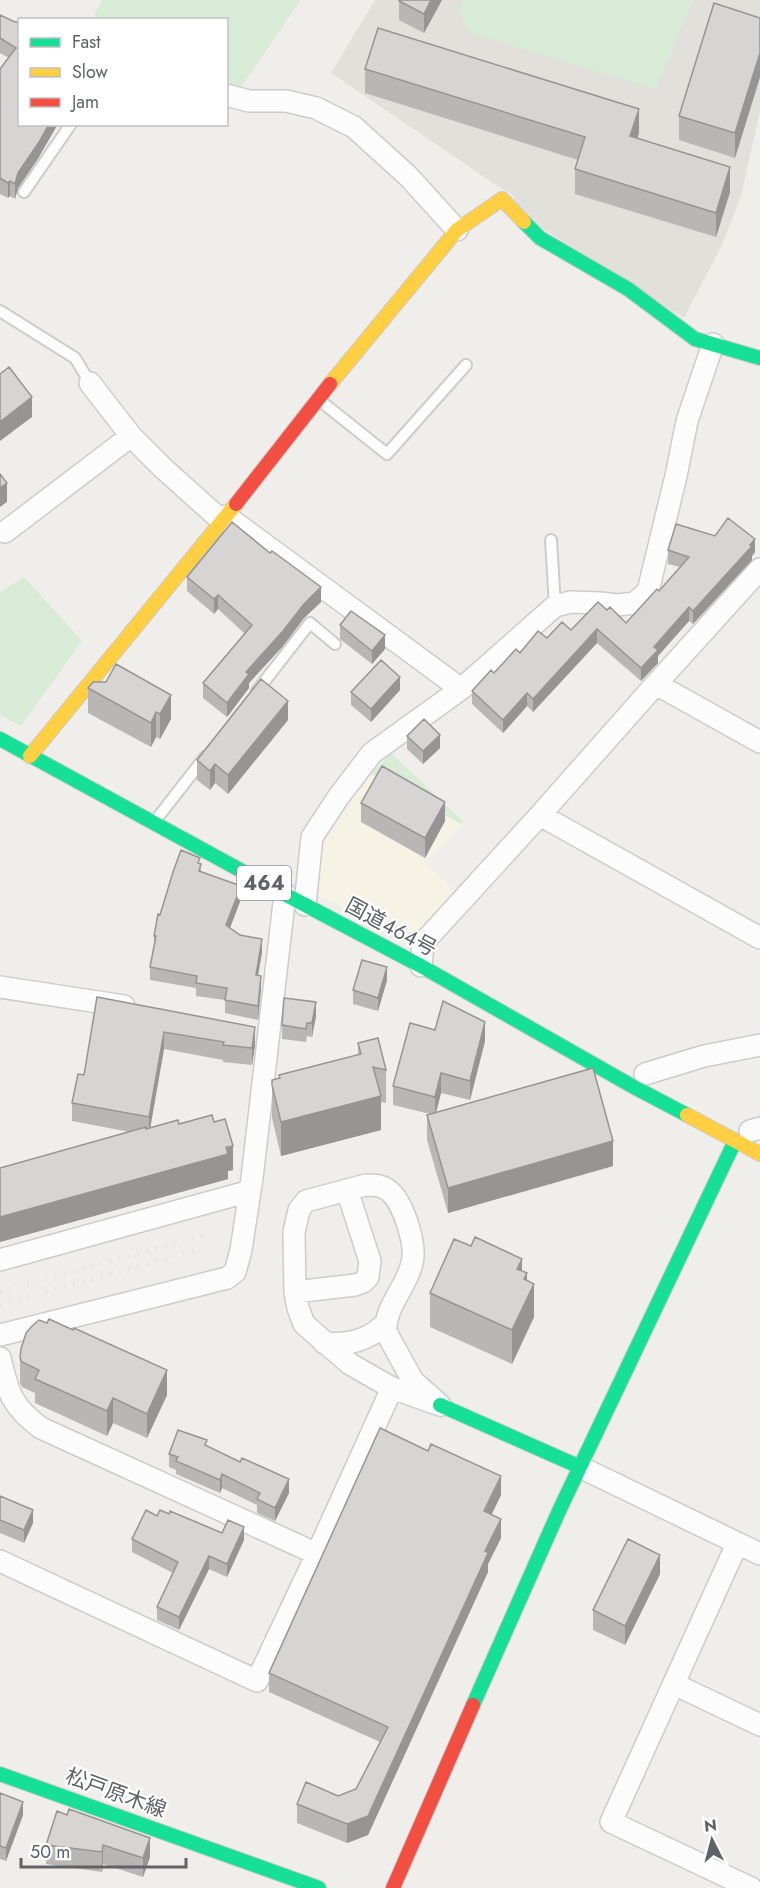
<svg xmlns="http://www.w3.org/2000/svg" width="760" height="1888" font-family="Jost,'Noto Sans JP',sans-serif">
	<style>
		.commercial { fill: #f7f3e4 }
		.education { fill: #e2e0da }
		.green { fill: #d8ebd6 }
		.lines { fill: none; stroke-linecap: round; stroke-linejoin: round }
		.lane-casing { stroke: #cbcccc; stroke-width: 14 }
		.street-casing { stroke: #cbcccc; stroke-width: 24 }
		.fast-casing { stroke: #cacacb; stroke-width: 16 }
		.slow-casing { stroke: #cacacb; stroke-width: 16 }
		.jam-casing { stroke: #cacacb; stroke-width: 16 }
		.lane { stroke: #fdfcfc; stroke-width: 10 }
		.street { stroke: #fdfcfc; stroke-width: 21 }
		.fast { stroke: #16e098; stroke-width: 14 }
		.slow { stroke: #ffcf43; stroke-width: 14 }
		.jam { stroke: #f24e42; stroke-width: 14 }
		.rail { stroke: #e4e4e4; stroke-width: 4.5; stroke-dasharray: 1.5 8; stroke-linecap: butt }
		.wall { fill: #b8b7b5 }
		.shaded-wall { fill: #969594 }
		.building { fill: #d6d5d3; stroke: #969594; stroke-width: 1.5 }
		.labels { text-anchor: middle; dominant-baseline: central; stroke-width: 4.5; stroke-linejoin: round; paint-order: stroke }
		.shield { fill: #fff; stroke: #8f9295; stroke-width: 1.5 }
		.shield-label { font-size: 20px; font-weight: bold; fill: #5f6368 }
		.street-label { font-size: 21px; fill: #5f6368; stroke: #fff }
	</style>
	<rect width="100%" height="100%" fill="#efeeea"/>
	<path class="commercial" d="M391,753l73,69 -40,40 37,34 -34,35 -14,3 -35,-19 -6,7 -53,-27 -3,-28 11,-29 44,-64z"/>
	<path class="education" d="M375,0h385v111l-19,85 -20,51 -37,71 -175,-111 6,-10 -22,-14 -162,-110z"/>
	<path class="green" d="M102,0h199l-69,100 -5,-1 -1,-79h-126l-6,-6z
		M464,0h229l-37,89 -188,-57 -9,-24z
		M24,577l58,64 -61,85 -21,-11v-123z
		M391,753l73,69 -3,2 -90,-50z"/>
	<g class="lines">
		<g class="lane-casing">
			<path id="lane" d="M24,192l47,-68
				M0,311l75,47 15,25
				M318,399l69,55 79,-89
				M551,540l4,66
				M257,691l53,-68 25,21
				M155,821l50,-64"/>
		</g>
		<g class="street-casing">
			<path id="street" d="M226,95l23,6h37l30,7 38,19 55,50 48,53
				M90,383l41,53 33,33 58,52
				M226,516l235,173
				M5,532l126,-96
				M760,569l-104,115 104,58
				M540,815l220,123
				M305,905l7,-68 27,-41 33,-43 89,-64 94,-83 16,-4 29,1 17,2 18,-2 13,-12 28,-115 11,-55 26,-77
				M421,966l2,-23 117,-128 116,-131
				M0,987l124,19
				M645,1074l59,-18 56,-11
				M750,1131l10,-3
				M366,1185c8,0 15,0 22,5 15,11 29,55 24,73 -5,24 -28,44 -26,69l27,49 27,24 -48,-17 -42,-24 -46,-40 -6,-16 -3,-16 -1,-60 5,-22 7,-9z
				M0,1260l250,-69
				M295,1292l60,-7 8,-3 5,-5 2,-16 -23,-71
				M0,1335l227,-57 8,-6 6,-22 11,-72 33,-284
				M324,1343c25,2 43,-2 61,-19
				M0,1358c8,34 11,48 41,70l276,126
				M580,1467l180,87
				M737,1544l-126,278 140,66
				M0,1561l257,120 60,-127 75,-166
				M674,1684l86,41"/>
		</g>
		<g class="fast-casing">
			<path id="fast" d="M524,222l16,16 88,51 67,50 65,19
				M0,739l273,149 148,78 211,120 55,29
				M440,1405l140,62
				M473,1705l86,-194 176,-370
				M0,1774l319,114"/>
		</g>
		<g class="slow-casing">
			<path id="slow" d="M330,384l127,-154 45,-31 22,23
				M30,756l206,-252
				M687,1115l73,39"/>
		</g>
		<g class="jam-casing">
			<path id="jam" d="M236,504l94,-120
				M393,1888l80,-183"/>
		</g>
		<use href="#lane" class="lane"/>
		<use href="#street" class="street"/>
		<use href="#fast" class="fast"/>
		<use href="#slow" class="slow"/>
		<use href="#jam" class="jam"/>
		<path class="rail" d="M0,1292l208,-58
			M0,1305l211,-59"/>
	</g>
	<path class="wall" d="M399,0h43l-18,33 -25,-13z
		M0,15l15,7 24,135 -21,31 -3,11 -5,-3 -2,2 -8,-4v-125l9,-11 -9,-5z
		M760,18v59l-25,81 -56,-18v-24z
		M365,69l274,64 -2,5 93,54 -14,45 -141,-43v-25l3,-9 -213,-67z
		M668,550l87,2 -3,4v4l-59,64 -4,-3 -31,35v7l-17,18 -44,-38 -64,69 -6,-6 -24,27 -31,-29v-13l48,-38 27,-15 24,-8 36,-20 19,13 33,-32 21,-24 -12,-3z
		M187,577l134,25 -17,16 -21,28 -34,37v5l-22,29 -24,-19v-15l42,-49 -27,-25 -4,5 -27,-23z
		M340,625l45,24 -13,15 -32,-25z
		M88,688l83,7v24l-11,20 -4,-2 -5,10 -63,-34z
		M400,690l-29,32 -20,-17v-13z
		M288,720l-60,74 -13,-11 -5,7 -13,-10v-20z
		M407,736l33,12 -17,16 -16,-15z
		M361,803l84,18 -20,37 -64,-36z
		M200,864l1,7 40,28 -11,29 32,24 -4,23 3,14 -3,31 -33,-7v-13l-29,-4v-8l-46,-8v-13l4,-18v-13l6,-21z
		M387,980l-9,31 -25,-7v-14z
		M97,997l158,48 -3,20 -29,-3v-2l-59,-11 -14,78 29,-3 54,46 -5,1v8l-228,63v-74l130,-36 -58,-11v-18l12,-28z
		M316,1016l-4,21 -5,-1 -1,6 -24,-3v-14z
		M435,1030l50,11 -15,59 -29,-7 -5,20 177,53 -165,47 -21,-73v-25l3,-1 -37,-9v-19z
		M358,1043l28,27v33l-5,-1v28l-100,26 -9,-38v-33l7,-7v-3l79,-20z
		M522,1271l5,9 7,37 -22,47 -82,-37v-34z
		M20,1358l147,37 -20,43 -34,-15 -6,13 -72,-33v-10l-13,-6 -2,-4z
		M207,1446l82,47 -14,28 -18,-8v-8l-35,-17 -2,5 -44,-19v-4l-7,-3v-13z
		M428,1451l73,44 -10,20 10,23 -13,26v8l-120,263 -21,8 -50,-20v-19l41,-8 18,-7 24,-47 -111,-50v-19z
		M0,1496l33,27 -9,20 -24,-10z
		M169,1514l75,26 -17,37 -18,-8 -30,61 -22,-10v-13l16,-34 -41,-21v-13l25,-23z
		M660,1574l-35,71 -32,-15v-20z
		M0,1793l23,22 -17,46 -6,-2z
		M57,1811l93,46 -7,20 -40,-13 -1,8 -56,-8v-19z"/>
	<path class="shaded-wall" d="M431,0h11l-18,33v-19z
		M760,53v24l-25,81v-25z
		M639,109v24l-9,28v-25z
		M49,124h9l-19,33 -21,31 -3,11v-15l3,-11z
		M730,167v25l-14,45v-24z
		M10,181v15l-2,2v-15z
		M32,397v20l-32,24v-19z
		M7,483v19l-7,5v-19z
		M755,539v13l-3,4v4l-59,64v-13z
		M321,587v15l-17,16 -21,28 -34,37v5l-22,29v-14l19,-31 58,-68z
		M218,595v14l-4,5v-15z
		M689,607v14l-31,35v7l-17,18v-13l13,-21z
		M597,629v14l-64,69v-13z
		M385,635v14l-13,15v-13z
		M400,677v13l-29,32v-13z
		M527,693v13l-24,27v-13z
		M171,695v24l-11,20v-25z
		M288,701v19l-60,74v-19z
		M156,712v25l-5,10v-24z
		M440,735v13l-17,16v-13z
		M215,764v19l-5,7v-19z
		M445,802v19l-20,37v-20z
		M241,886v13l-15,39v-13z
		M262,939v13l-6,36v-13z
		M387,967v13l-9,31v-13z
		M261,976v13l-3,31v-14z
		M316,1002v14l-4,21v-14z
		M485,1022v19l-15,59v-19z
		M255,1027v18l-3,20v-17z
		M164,1032v17l-15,86v-18z
		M441,1073v20l-6,23v-19z
		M381,1096v34l-100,26v-34z
		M613,1141v25l-165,47v-25z
		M233,1146v24l-5,1v8l-228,63v-25z
		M522,1259v33l-5,-23z
		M527,1273v27l7,-16v33l-22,47v-34l12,-51z
		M167,1370v25l-20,43v-24z
		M113,1398v25l-6,13v-25z
		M222,1474v14l-2,5v-13z
		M501,1476v19l-17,35v-19z
		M289,1479v14l-14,28v-13z
		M33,1510v13l-9,20v-13z
		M501,1519v19l-13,26v8l-120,263 -21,8v-19z
		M244,1527v13l-17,37v-13z
		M660,1555v19l-35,71v-19z
		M209,1556v13l-30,61v-13z
		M23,1802v13l-17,46v-13z
		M150,1838v19l-7,20v-19z
		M103,1845v19l-1,8v-20z"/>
	<path class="building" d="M399,0h32l-7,14 -25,-13z
		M714,3l46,15v35l-25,80 -56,-17z
		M0,15l15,7h5v102h29l-10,18 -21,31 -3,11 -5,-3 -2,2 -8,-5v-109l16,-21 -16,-10z
		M378,28l261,81 -9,27 100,31 -14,46 -141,-44 10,-32 -220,-68z
		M9,367l23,30 -32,25v-48z
		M0,474l7,9 -7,5z
		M728,518l27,21 -5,6 2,1 -59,65 -4,-4 -35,40 4,3 -17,18 -44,-39 -64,70 -6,-6 -24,27 -31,-29 19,-21 3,3 22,-24 4,4 18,-22 9,7 15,-16 9,8 27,-28 9,8 3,-3 16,16 31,-34 2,2 30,-34 -21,-7 8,-26 39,12z
		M232,522l38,31 2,-2 49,36 -17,17 -21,27 -37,41 3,2 -22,29 -24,-20 49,-58 -34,-30 -4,4 -27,-22z
		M351,611l34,24 -13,16 -32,-26z
		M381,660l19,17 -29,32 -20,-17z
		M116,664l55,31 -11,19 -4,-2 -5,11 -63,-35 5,-6h13z
		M261,679l27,22 -60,74 -13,-11 -5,7 -13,-11z
		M424,719l16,16 -17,16 -16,-15z
		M382,766l63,36 -20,36 -64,-35z
		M181,850l19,8 -2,5 3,1 -2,7 42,15 -15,39 14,10 22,4 -6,36 5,1 -3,30 -33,-6 2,-12 -31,-5 1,-7 -47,-9 6,-31h-2l4,-22 2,1 13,-43z
		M362,960l25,7 -9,31 -25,-8z
		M97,997l158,30 -3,21 -29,-3 1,-3 -60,-10 -15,85 -77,-14 6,-29 6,1z
		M284,998l32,4 -4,21h-5l-1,6 -24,-4z
		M443,1001l42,21 -15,59 -29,-8 -6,24 -42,-11 17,-63 25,7z
		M378,1038l8,32 -13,-3 8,29 -100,26 -9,-37v-5l8,-2 -1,-3 82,-21 -3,-11z
		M593,1068l20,73 -165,47 -21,-73z
		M212,1115l2,7 11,-3 8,27 -7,1 2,7 -228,63v-49l146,-41v2l32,-9 1,4z
		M475,1237l47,22 -5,10 10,4 -3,6 10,5 -22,46 -82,-37 24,-54 17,7z
		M49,1319l24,11 1,-2 93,42 -20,44 -34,-16 -6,13 -72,-32 4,-9 -17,-8 -2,-4 1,-9 5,-16 6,-7 7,-6 8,3z
		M380,1428l48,23 3,-7 70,32 -17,35 17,8 -16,32 3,2 -120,263 -21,8 -50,-20 9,-22 32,14 18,-7 32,-62 -119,-54z
		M178,1430l29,10 -2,5 35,17 2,-4 47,21 -14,29 -18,-9 3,-6 -38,-19 -2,6 -44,-19 2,-4 -9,-3z
		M0,1496l33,14 -9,20 -24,-10z
		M146,1510l11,6 3,-6 9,4 1,-3 52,22 6,-13 16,7 -17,37 -18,-8 -30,61 -22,-10 21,-45 -46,-23z
		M628,1539l32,16 -35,71 -32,-16z
		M0,1793l23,9 -17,46 -6,-2z
		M69,1809l81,29 -7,20 -40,-13 -1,7 -56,-7 11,-34 10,4z"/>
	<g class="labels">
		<rect class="shield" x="237" y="866" width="54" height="34" rx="4.5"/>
		<g class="shield-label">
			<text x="264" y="883">464</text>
		</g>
		<g class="street-label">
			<text transform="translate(391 927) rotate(28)">国道464号</text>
			<text transform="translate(116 1793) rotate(20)">松戸原木線</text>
		</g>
	</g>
	<rect x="18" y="18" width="210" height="108" fill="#ffffff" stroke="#bfc1c3" stroke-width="1.5"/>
	<rect x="30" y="38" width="30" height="9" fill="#16e098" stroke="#bfc1c3" stroke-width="1.5"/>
	<text x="72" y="48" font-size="18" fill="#5f6368">Fast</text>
	<rect x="30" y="68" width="30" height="9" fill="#ffcf43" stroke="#bfc1c3" stroke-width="1.5"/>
	<text x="72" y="78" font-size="18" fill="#5f6368">Slow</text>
	<rect x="30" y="98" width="30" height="9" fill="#f24e42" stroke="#bfc1c3" stroke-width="1.5"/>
	<text x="72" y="108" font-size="18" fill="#5f6368">Jam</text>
	<g transform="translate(712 1840) rotate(354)" stroke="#ffffff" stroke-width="4.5" paint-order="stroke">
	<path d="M0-4.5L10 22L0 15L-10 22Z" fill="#5f6368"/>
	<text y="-9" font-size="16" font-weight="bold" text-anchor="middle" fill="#5f6368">N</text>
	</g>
	<path d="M21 1858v9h165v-9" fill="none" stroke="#5f6368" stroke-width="3"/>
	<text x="30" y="1858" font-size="18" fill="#5f6368" stroke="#ffffff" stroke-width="4.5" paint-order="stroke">50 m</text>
</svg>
